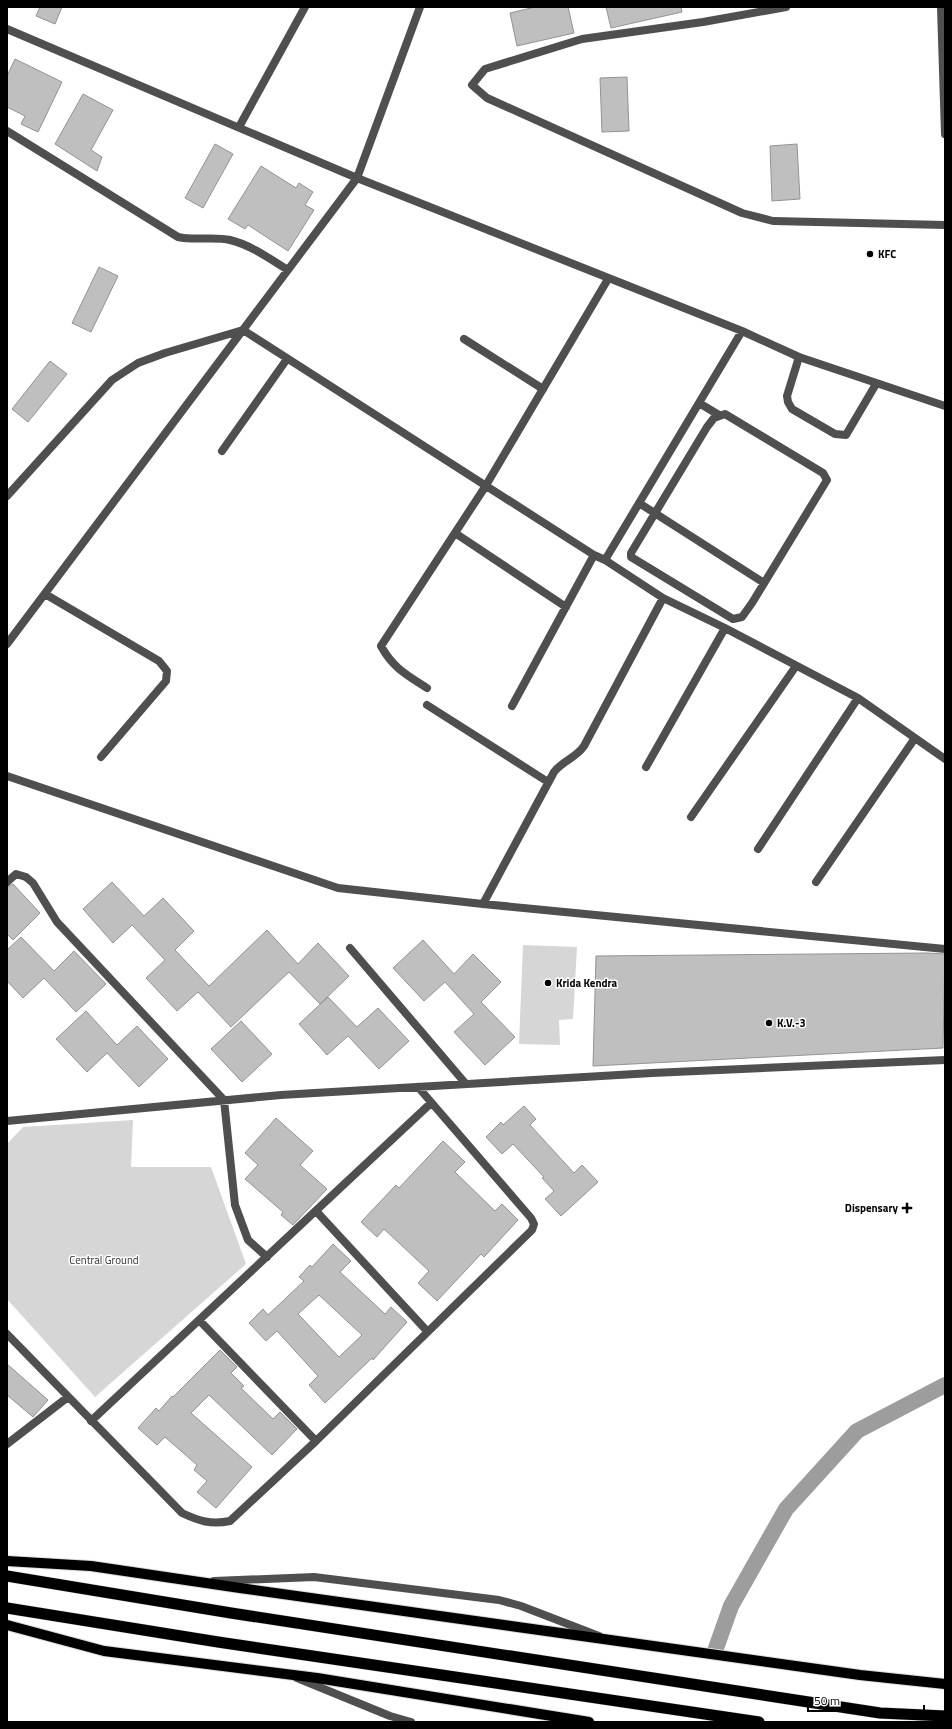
<svg xmlns="http://www.w3.org/2000/svg" width="952" height="1729" font-family="'Titillium Web',sans-serif">
	<style>
		.park { fill: #d6d6d6 }
		.lines { fill: none; stroke-linecap: round; stroke-linejoin: round }
		.canal { stroke: #9d9d9d; stroke-width: 16 }
		.building { fill: #bfbfbf; stroke: #939393; fill-rule: evenodd }
		.primary-casing { stroke: #dbdbdb; stroke-width: 12 }
		.trunk-casing { stroke: #dbdbdb; stroke-width: 12 }
		.service { stroke: #4f4f4f; stroke-width: 8 }
		.minor { stroke: #4f4f4f; stroke-width: 8 }
		.tertiary { stroke: #4f4f4f; stroke-width: 8 }
		.primary { stroke: #000; stroke-width: 10 }
		.trunk { stroke: #000; stroke-width: 11 }
		.poi-dot { fill: #000; stroke: #fff; stroke-width: 1.5 }
		.labels { text-anchor: middle; dominant-baseline: central; stroke-width: 3; stroke-linejoin: round; paint-order: stroke }
		.poi-label { font-size: 11px; font-weight: bold; fill: #000; stroke: #fff; text-anchor: start }
		.park-label { font-size: 11px; fill: #2d2d2d; stroke: #fff }
	</style>
	<rect width="100%" height="100%" fill="#fff"/>
	<path class="park" d="M523,945l54,2 -4,72 -14,1 1,25 -41,-1z
		M133,1120l-2,47h80l35,97 -151,133 -88,-98v-155l16,-17z"/>
	<g class="lines">
		<path class="canal" d="M715,1651l16,-45 55,-97 71,-78 88,-46"/>
	</g>
	<path class="building" d="M40,7h22l-7,17 -19,-8z
		M535,7h33l6,26 -57,13 -7,-33z
		M606,7h75l1,5 -71,16z
		M15,59l47,23 -24,50 -17,-8 4,-8 -18,-9v-31z
		M627,77l2,54 -27,1 -2,-54z
		M83,94l30,16 -22,40 11,7 -5,14 -42,-27z
		M215,144l18,10 -30,54 -18,-10z
		M797,144l3,55 -28,2 -2,-55z
		M261,166l35,22 3,-5 14,9 -8,13 9,5 -26,41 -40,-26 -3,4 -17,-10z
		M99,267l19,9 -27,56 -19,-9z
		M50,361l17,13 -39,48 -16,-13z
		M112,882l32,34 19,-18 31,33 -19,19 34,36 58,-56 31,34 20,-21 31,33 -29,28 -31,-32 -58,55 -33,-35 -21,19 -31,-33 19,-18 -33,-35 -19,18 -30,-34z
		M13,884l27,29 -27,27 -6,-6v-47z
		M21,937l33,34 20,-20 32,33 -30,28 -32,-34 -21,20 -16,-17v-31z
		M423,940l31,34 19,-20 28,28 -20,20 34,35 -30,28 -31,-33 20,-18 -29,-32 -21,19 -31,-33z
		M927,953l18,1 -2,94 -350,18 3,-110z
		M328,997l29,30 21,-19 31,33 -30,28 -31,-33 -21,19 -28,-31z
		M86,1011l31,34 20,-19 31,33 -29,28 -32,-34 -20,19 -31,-33z
		M241,1021l31,33 -30,28 -31,-33z
		M524,1106l12,13 -6,6 44,48 8,-8 16,17 -37,34 -16,-17 9,-8 -12,-13 2,-1 -31,-33 -11,10 -16,-17 15,-15 2,3z
		M276,1118l37,33 -13,14 27,24 -34,36 -12,-10 2,-3 -38,-33 13,-14 -13,-12z
		M443,1141l22,21 -10,10 40,39 7,-7 16,16 -34,37 -3,-3 -44,47 -19,-18 11,-12 -45,-42 -7,8 -16,-15 35,-37 3,3z
		M333,1244l18,17 -11,11 45,42 6,-7 16,15 -34,38 -1,-2 -47,45 -16,-18 9,-9 -41,-45 -11,10 -17,-18 14,-14 5,6 36,-34 -5,-4 11,-12 2,2zM319,1295l43,40 -23,22 -41,-43z
		M220,1350l17,17 -6,6 13,13 -3,2 32,31 7,-7 17,17 -25,26 -63,-60 -18,18 61,54 -36,41 -19,-16 10,-11 -13,-11 3,-5 -32,-28 -8,8 -19,-17 18,-20 3,3 13,-15 1,1z
		M7,1364l41,36 -15,17 -26,-22z"/>
	<g class="lines">
		<g class="primary-casing">
			<path id="primary" d="M7,1561l84,5 149,22 620,87 85,9
				M7,1625l97,26 213,27 272,44"/>
		</g>
		<g class="trunk-casing">
			<path id="trunk" d="M7,1576l224,37 649,100 65,3
				M7,1608l211,34 541,80"/>
		</g>
		<path class="service" d="M786,7l-83,15 -121,17 -97,30 -13,16 15,13 255,115 31,8 172,4
			M239,127l66,-120
			M464,339l79,50
			M799,357l-12,39 1,6 4,7 43,25 11,1 30,-51
			M214,1581l100,-4 185,23 22,6 78,30
			M297,1678l93,38 21,6"/>
		<path class="minor" d="M7,29l350,149 385,153 57,26 146,49
			M7,131l171,106c18,4 36,-1 52,3 21,5 40,19 58,30
			M699,403l20,12
			M725,414l98,59 4,7 -75,123 -10,14 -9,2 -102,-62v-4l76,-126 7,-9z
			M222,451l65,-92
			M7,496l105,-116 26,-17 27,-10 78,-23 351,225 11,5 58,38 62,30 133,70 87,61
			M639,503l125,80
			M455,533l111,74
			M605,560l137,-229
			M45,594l114,67 8,10 -1,10 -65,76
			M7,644l350,-466 63,-171
			M427,688c-20,-13 -34,-20 -46,-42l104,-159 123,-208
			M427,705l121,77
			M512,706l82,-151
			M646,767l79,-139
			M7,776l331,112 145,16 462,45
			M691,817l105,-151
			M758,849l100,-151
			M7,882l9,-8 10,3 7,6 24,39 167,178 11,105 13,35 19,17
			M816,882l99,-144
			M483,904l71,-132c8,-11 22,-14 30,-26l79,-148
			M350,948l116,136
			M7,1121l274,-26 371,-22 293,-13
			M316,1211l111,120
			M199,1320l117,121
			M7,1334l175,179c17,8 29,12 48,8l86,-80 216,-211 2,-6 -3,-6 -113,-131
			M91,1421l340,-318
			M7,1444l61,-47"/>
		<path class="tertiary" d="M941,7l4,127"/>
		<use href="#primary" class="primary"/>
		<use href="#trunk" class="trunk"/>
	</g>
	<g class="poi-dot">
		<circle cx="870" cy="254" r="4"/>
		<circle cx="548" cy="983" r="4"/>
		<circle cx="769" cy="1023" r="4"/>
		<path d="M905 1202h4v4h4v4h-4v4h-4v-4h-4v-4h4z"/>
	</g>
	<g class="labels">
		<g class="poi-label">
			<text x="878" y="254">KFC</text>
			<text x="556" y="983">Krida Kendra</text>
			<text x="777" y="1023">K.V.-3</text>
			<text x="898" y="1208" text-anchor="end">Dispensary</text>
		</g>
		<g class="park-label">
			<text x="104" y="1260">Central Ground</text>
		</g>
	</g>
	<rect width="952" height="1729" fill="none" stroke="#000000" stroke-width="16"/>
	<path d="M808 1705v6h116v-6" fill="none" stroke="#000000" stroke-width="2"/>
	<text x="814" y="1705" font-size="12" fill="#000000" stroke="#ffffff" stroke-width="3" paint-order="stroke">50 m</text>
</svg>
